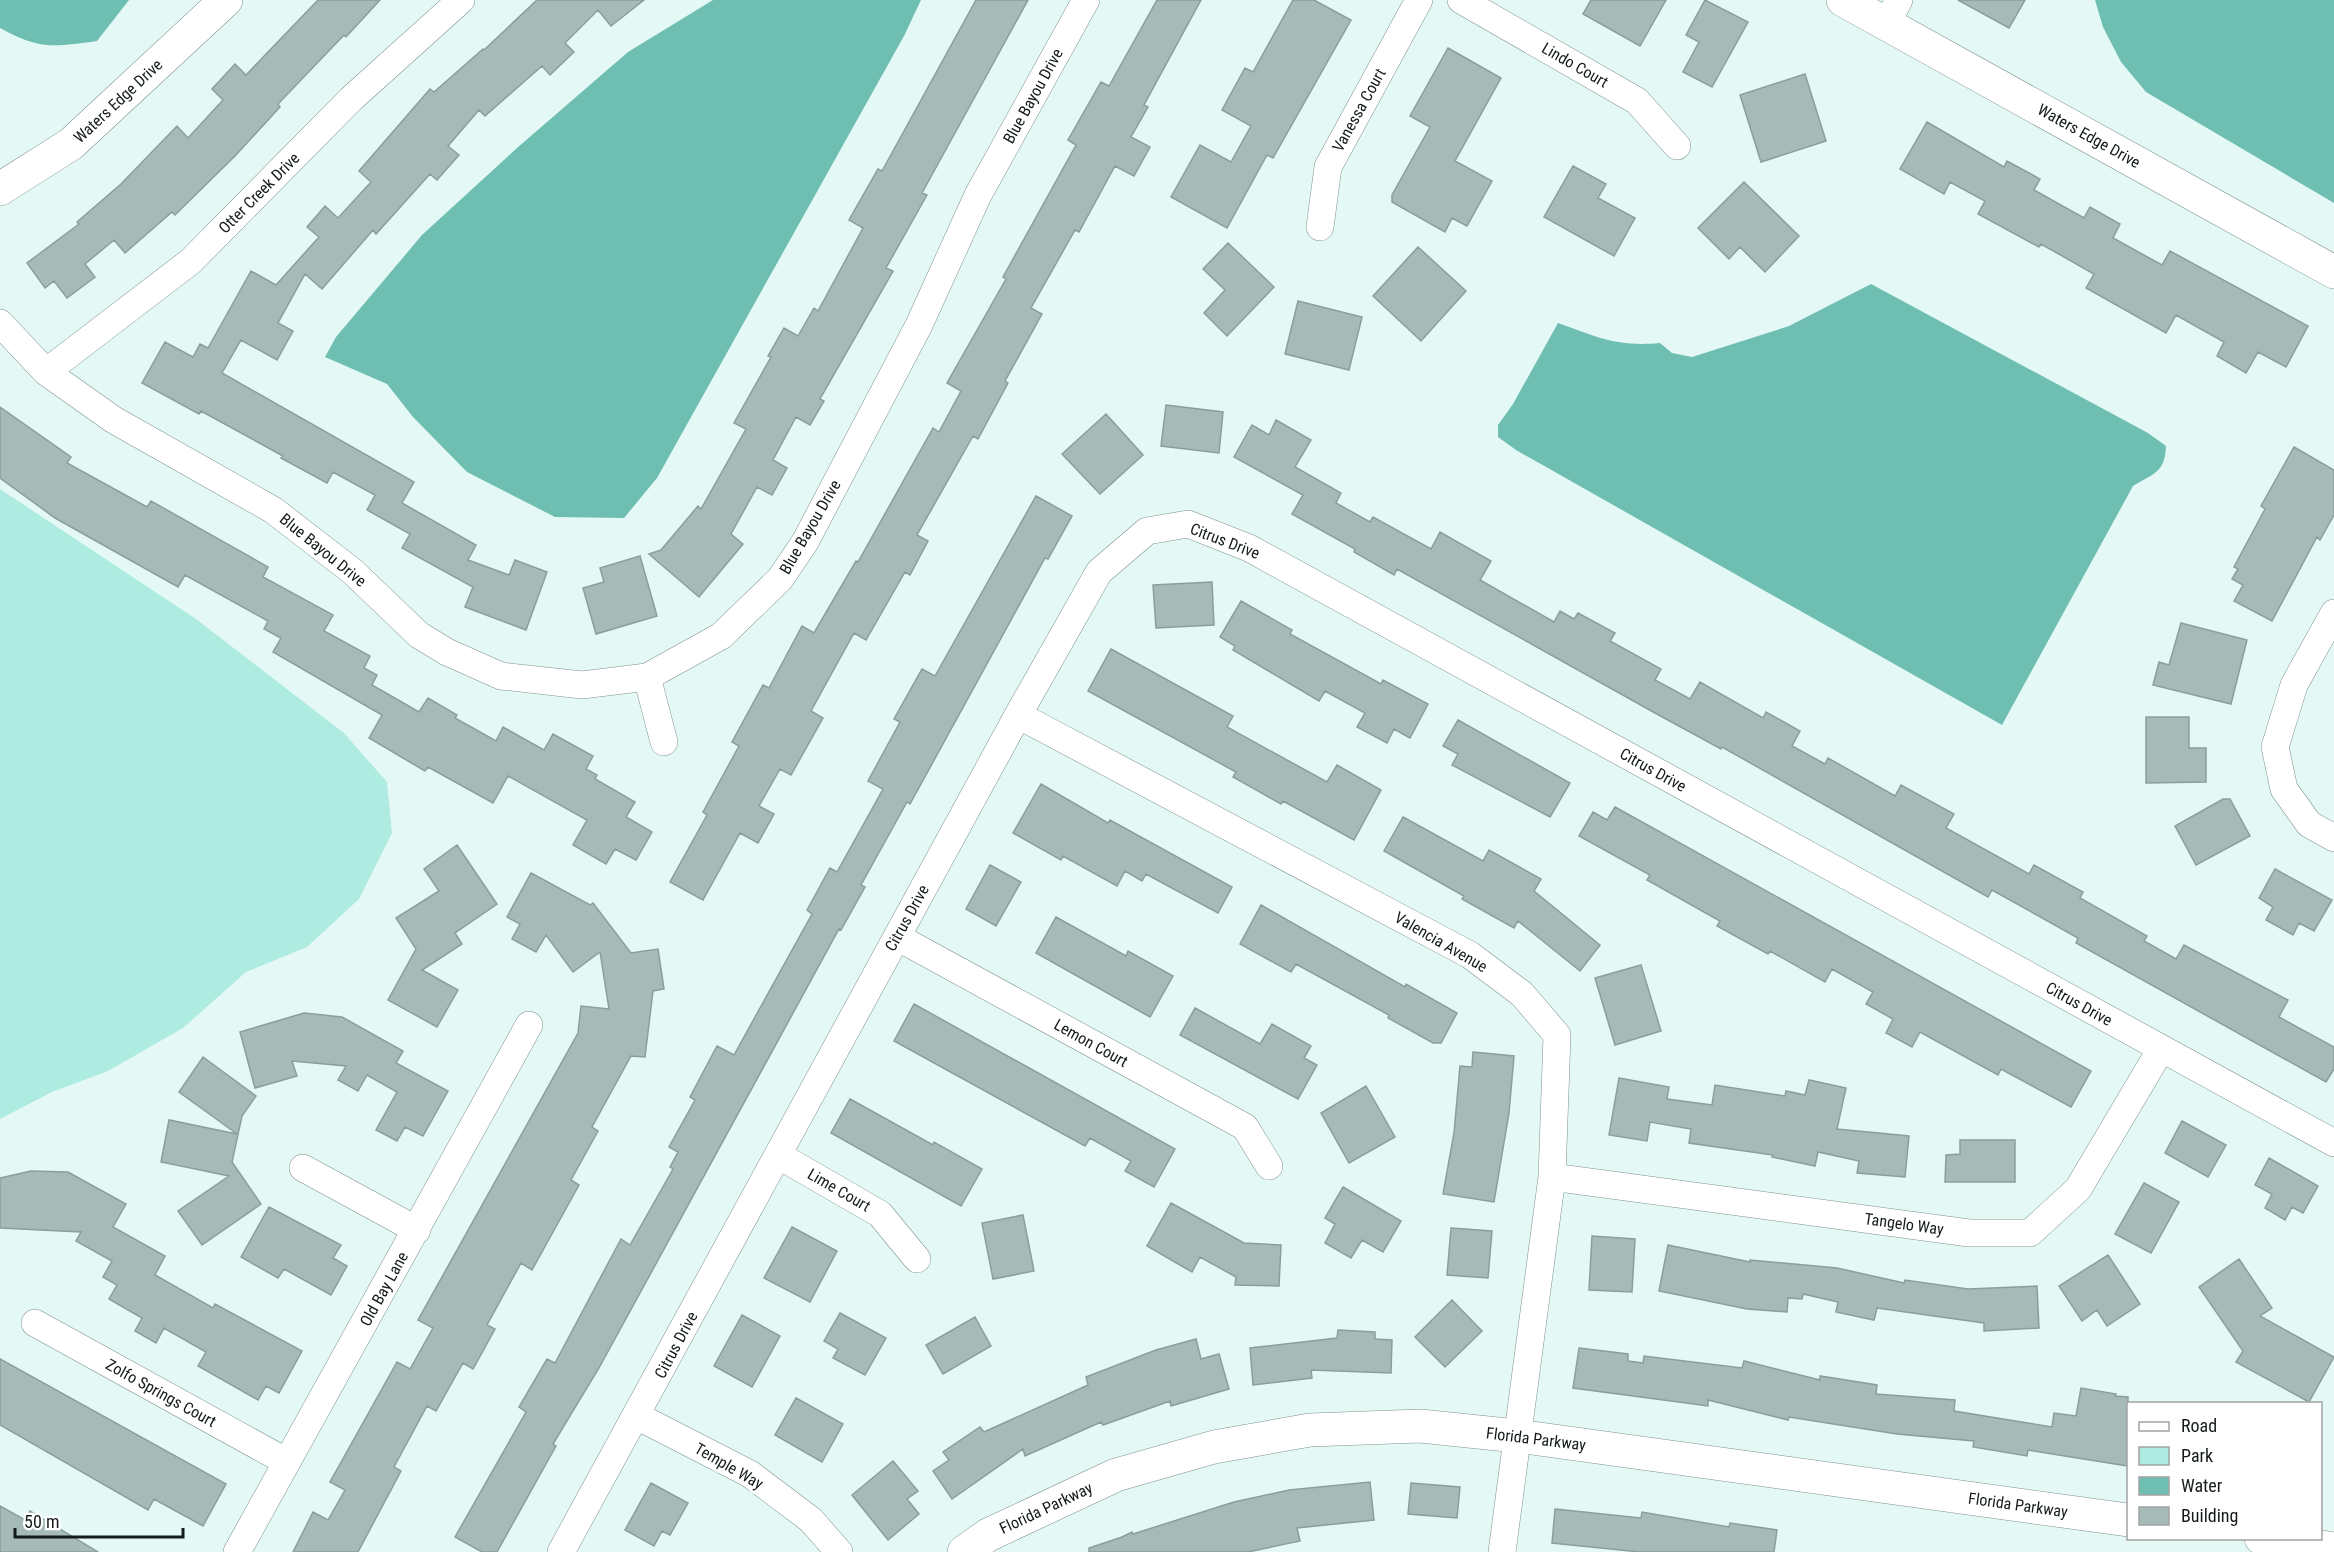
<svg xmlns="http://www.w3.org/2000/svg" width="2334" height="1552" font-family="'Roboto Condensed',sans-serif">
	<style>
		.green { fill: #aeebe1 }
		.water { fill: #6fbeb2 }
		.building { fill: #a6bbb7; stroke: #8a9f9b; stroke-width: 1.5 }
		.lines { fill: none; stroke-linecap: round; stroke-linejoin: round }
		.minor-casing { stroke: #7e928e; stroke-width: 28 }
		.tertiary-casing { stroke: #7e928e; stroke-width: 34 }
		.minor { stroke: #fff; stroke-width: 27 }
		.tertiary { stroke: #fff; stroke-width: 33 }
		.labels { text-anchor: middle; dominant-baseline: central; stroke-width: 6; stroke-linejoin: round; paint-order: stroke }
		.street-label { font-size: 16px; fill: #141b1a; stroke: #fff }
	</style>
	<rect width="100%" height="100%" fill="#e4f9f5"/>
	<path class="green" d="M0,489l196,130 148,114 43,49 5,51 -33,66 -52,48 -61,25 -63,56 -75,43 -56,21 -52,27z"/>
	<path class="water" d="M0,0h129l-32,41c-44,6 -57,9 -97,-13z
		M713,0h208l-17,36 -247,442 -33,40 -69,-1 -88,-45 -54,-55 -26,-33 -62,-27 11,-20 86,-102 95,-87 111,-96z
		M2095,0h239v203l-188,-111 -25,-30 -18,-35z
		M1871,284l277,149 18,13c-1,27 -12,27 -33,40l-131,239 -486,-275 -18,-13v-12l15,-21 45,-81c39,14 59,24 102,20l12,10 20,4 97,-31z"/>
	<path class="building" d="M318,0h62l-34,37 -2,-2 -66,69 2,3 -45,49 -60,59 -3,-3 -47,41 -11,-13 -29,24 10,13 -28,21 -13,-17 -9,7 -18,-25 52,-39 -2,-2 44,-38 56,-58 11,12 35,-38 -11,-11 23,-25 11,11z
		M537,0h107l-33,26 -13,-16 -33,33 9,9 -24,23 -8,-9 -57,50 -6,-6 -31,36 11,9 -22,25 -7,-6 -54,60 -3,-4 -51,59 -17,-15 -27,49 15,8 -16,29 -36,-20 -19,33 192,109 -12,21 74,42 -8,15 41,15 6,-15 32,12 -21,58 -61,-23 8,-20 -71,-39 8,-14 -43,-24 8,-15 -42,-23 -6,11 -46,-25 2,-2 -82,-45 -2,3 -57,-31 23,-41 28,15 7,-13 8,4 43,-77 25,14 43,-48 -12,-10 18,-21 13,12 33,-36 -12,-11 71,-82 4,3 49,-43 1,1z
		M976,0h52l-106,193 5,2 -41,73 7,3 -73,128 4,2 -14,24 -14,-8 -23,43 14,8 -15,27 -15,-8 -26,47 12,10 -44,53 -50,-43 12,-4 37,-44 3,3 45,-80 -12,-6 37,-66 -3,-1 16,-28 14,8 16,-28 4,3 45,-83 -14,-8 29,-51 4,2z
		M1157,0h44l-57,105 4,2 -17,30 19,10 -16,29 -19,-10 -36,66 -4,-2 -44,78 11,6 -37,67 3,2 -30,56 -5,-3 -56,99 11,6 -18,34 -5,-3 -39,68 -12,-7 -43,78 12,7 -32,57 -11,-6 -21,37 15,8 -16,29 -18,-10 -37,67 -33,-18 37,-67 -4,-3 36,-66 -7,-4 31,-57 6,3 33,-62 12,7 42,-72 2,1 75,-134 6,4 22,-41 -14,-8 59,-104 -3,-2 73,-132 -8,-5 33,-58 8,4z
		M1293,0h21l37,20 -78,138 -6,-3 -40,73 -56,-31 29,-52 31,17 20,-36 -29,-16 23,-42 8,4z
		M1591,0h75l-26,46 -57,-32z
		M1705,0l43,22 -36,65 -29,-15 16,-30 -13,-7z
		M1958,0h67l-16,28z
		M1448,48l53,30 -46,83 37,20 -25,45 -15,-8 -7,14 -53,-30v-7l38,-68 -20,-11z
		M1805,74l21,67 -65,21 -21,-67z
		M1927,122l77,45 3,-6 33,18 -6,11 50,28 6,-11 30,17 -7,14 49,27 8,-14 138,75 -22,41 -28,-15 -12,21 -29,-17 7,-14 -48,-27 -10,18 -80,-45 8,-14 -53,-30 -2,3 -61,-33 7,-13 -35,-19 -6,12 -44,-25z
		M1573,166l33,18 -8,14 37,20 -21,38 -70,-39z
		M1744,182l55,54 -34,36 -25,-25 -11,12 -31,-31z
		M1228,243l46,44 -47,49 -23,-23 21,-23 -22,-21z
		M1418,247l48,44 -45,50 -48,-45z
		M1298,301l64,16 -13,53 -64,-16z
		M1166,405l57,7 -4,41 -58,-7z
		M0,407l71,50 -4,6 80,44 4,-6 117,66 -5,10 70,38 -9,16 46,25 -6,12 13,7 -5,10 47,27 9,-14 29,17 -2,3 41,23 7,-14 41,23 9,-16 40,22 -7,13 11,6 -2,4 40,23 -9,15 26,15 -16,28 -21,-11 -9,15 -33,-19 14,-25 -79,-44 -15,27 -65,-36 -3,4 -56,-33 13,-23 -109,-63 8,-14 -17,-9 4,-8 -83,-46 -7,12 -123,-69 -55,-40z
		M1106,414l37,41 -43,39 -38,-40z
		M1276,420l35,20 -16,27 46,26 -5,10 34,19 3,-5 58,32 9,-17 51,29 -11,19 74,42 6,-11 14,8 4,-6 37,20 -5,8 51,28 -6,11 35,19 10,-17 63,36 3,-6 34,19 -8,15 33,18 3,-6 67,38 6,-11 53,29 -8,14 83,46 5,-9 49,27 -3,6 67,38 -3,5 32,18 8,-14 104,55 -9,17 55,30v22l-8,13 -250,-139 2,-5 -86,-48 -4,7 -266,-150 -1,2 -66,-36 -258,-144 -3,6 -40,-23 1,-3 -63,-35 11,-19 -69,-38 18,-32 17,10z
		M2294,447l40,23v45l-14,25 -3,-3 -45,84 -38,-20 9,-16 -11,-6 6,-10 -4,-2 31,-58 -4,-3z
		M1036,496l36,20 -24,43 -3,-1 -135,246 -3,-2 -46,83 4,2 -24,43 -2,-1 -240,439 -46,76 3,2 -59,106h-15l-27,-15 71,-125 -7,-5 28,-48 8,4 66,-124 9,6 43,-76 -3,-2 8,-15 -9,-5 26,-47 -5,-3 27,-51 17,9 78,-141 -5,-4 23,-42 7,4 46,-83 -15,-8 32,-59 -6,-3 28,-50 13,7z
		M640,556l17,60 -61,18 -13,-46 21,-6 -4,-14z
		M1212,582l2,43 -58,3 -3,-43z
		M1241,601l51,29 -2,4 91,50 2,-4 45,24 -18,34 -16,-9 -7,14 -30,-16 8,-14 -40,-22 -6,10 -86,-51 2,-4 -15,-9z
		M2181,623l66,17 -16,64 -78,-19 6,-23 10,3z
		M1111,649l122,67 -6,11 100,55 10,-17 44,25 -27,50 -71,-39 -2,3 -48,-27 3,-5 -148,-81z
		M2146,717h43v31h17v34l-60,1z
		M1458,720l112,63 -20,34 -98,-52 6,-11 -15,-8z
		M1041,784l67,39 2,-3 122,67 -14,26 -72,-39 -4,7 -17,-10 -8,15 -54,-30 -2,4 -48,-27z
		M2223,799h7l20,37 -54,29 -21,-39z
		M1615,807l476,264 -20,36 -70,-38 -3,6 -78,-43 -8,15 -26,-14 7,-14 -27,-15 7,-12 -41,-23 -7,13 -55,-31 -2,3 -51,-28 3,-5 -73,-41 3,-5 -71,-39 14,-24 14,8z
		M1403,817l80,44 6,-11 52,29 -7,12 66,54 -20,26 -62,-50 -4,7 -52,-29 2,-3 -80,-45z
		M457,845l40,59 -42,29 7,11 -40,26 36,20 -21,37 -49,-27 28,-51 -20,-31 43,-27 -15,-22z
		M990,865l31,17 -25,44 -30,-17z
		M2275,869l57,31 -18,31 -15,-8 -6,12 -27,-15 7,-13 -14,-9z
		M531,873l59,32 3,-2 38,50 27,-4 6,40 -11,2 -8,66 -14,-1 -39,71 6,4 -27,49 8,5 -47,85 -11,-7 -34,62 8,4 -22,40 -10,-6 -27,48 -9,-5 -33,61 7,4 -43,81h-65l20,-40 15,8 17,-30 -15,-8 67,-120 13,7 23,-41 -15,-8 160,-287 3,-27 28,3 -9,-57 -27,20 -27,-37 -10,17 -24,-13 8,-15 -13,-7z
		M1261,905l144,82 1,-3 51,29 -16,30h-8l-45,-25 1,-3 -93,-51 -5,8 -51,-28z
		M1056,917l70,39 2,-5 45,25 -23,41 -114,-64z
		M1641,965l20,66 -46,14 -20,-67z
		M914,1004l261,145 -21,38 -29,-16 6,-10 -41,-23 -5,8 -191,-105z
		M1195,1008l65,36 12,-20 39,22 -7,12 13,7 -19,34 -118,-64z
		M304,1013l38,4 61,34 -7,12 52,28 -25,45 -18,-9 -8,14 -21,-11 21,-38 -30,-17 -9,16 -20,-11 8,-14 -54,-5 5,15 -42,12 -15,-56z
		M1473,1052l41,4 -5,57 -15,89 -51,-8 11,-61 6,-67 12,1z
		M203,1057l53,39 -14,20 -10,46 29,42 -59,41 -24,-34 51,-35 -68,-14 8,-42 68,14 -58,-42z
		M1619,1078l50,9 -2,12 45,6 3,-20 70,11 1,-5 19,4 4,-15 37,8 -9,41 72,7 -4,41 -48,-4 2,-12 -41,-9 -3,14 -43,-9 1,-2 -84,-12 2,-14 -41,-7 -3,19 -38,-6z
		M1366,1086l29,51 -46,26 -28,-50z
		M850,1099l83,46 1,-3 48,27 -21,37 -130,-73z
		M2182,1121l44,24 -18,32 -43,-24z
		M1960,1140h55v42h-70l1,-27 14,-1z
		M2269,1158l49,28 -15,27 -11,-6 -7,13 -20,-12 7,-14 -17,-9z
		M31,1171l37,1 58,32 -13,23 52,29 -10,19 58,33 2,-4 87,47 -23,42 -13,-7 -8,14 -60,-34 8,-14 -42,-24 -8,15 -21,-12 7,-13 -33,-19 8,-14 -14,-8 9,-16 -36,-20 5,-9 -81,-4v-50z
		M2144,1183l35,19 -28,51 -36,-19z
		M1343,1187l58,34 -18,31 -21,-12 -11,18 -26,-15 10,-19 -10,-6z
		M1171,1203l73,40 37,2 -2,41 -44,-1 1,-8 -36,-20 -8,15 -45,-26z
		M269,1207l72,38 -8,13 14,8 -16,29 -47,-26 -6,9 -37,-21z
		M1023,1215l11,56 -41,8 -11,-56z
		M792,1227l45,24 -27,51 -46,-24z
		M1451,1228l41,3 -4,47 -41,-3z
		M1592,1236l43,3 -3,53 -43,-2z
		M1668,1245l82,17v-2l87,8 67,15 1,-3 63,9 69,-3 2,42 -55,3v-8l-107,-15 -3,12 -38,-8 2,-10 -35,-8 -1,5 -14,-1 -1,14 -40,-3 -88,-18z
		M2108,1255l32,49 -33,22 -10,-16 -15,11 -23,-35z
		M2239,1259l33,49 -12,8 74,41 -25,45 -73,-40 7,-11 -44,-64z
		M1452,1300l30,31 -37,36 -30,-30z
		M840,1313l46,25 -21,37 -32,-17 5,-9 -14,-8z
		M742,1315l38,21 -28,51 -38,-21z
		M975,1317l16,29 -48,28 -17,-29z
		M1338,1330l37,2v7l17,1 -1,33 -80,-3 1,8 -59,7 -3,-37 87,-10z
		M1196,1339l5,20 18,-5 10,35 -58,17 -1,-5 -67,24 -2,-3 -76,34 -2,-7 -71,50 -19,-28 16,-11 -6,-8 37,-25 4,5 104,-47 -2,-8 70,-27z
		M1579,1348l49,6v7l15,2 1,-7 98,12 2,-7 76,19v-4l57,9 -1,9 79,6 -1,11 98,16 2,-14 22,3 5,-28 35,6 -1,2 13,1v69l-100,-16 -1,6 -54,-9 1,-6 -77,-7 -108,-17 -1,3 -80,-20v6l-135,-18z
		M0,1359l226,125 -23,42 -49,-27 -6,11 -148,-85z
		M796,1398l47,26 -21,38 -47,-27z
		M893,1461l25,30 -11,8 12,15 -31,26 -36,-45z
		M1370,1482l4,38 -77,8 3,13 -52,11h-159v-4l33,-11 10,-5 1,2 101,-32 55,-12z
		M651,1483l37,20 -18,32 -8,-4 -8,15 -29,-16z
		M1411,1483l49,4 -3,31 -49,-4z
		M0,1506l25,14 5,-9 68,41h-98z
		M1555,1509l86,9 1,-6 87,15 1,-4 47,7 -3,22h-134l-88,-9z"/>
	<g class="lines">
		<g class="minor-casing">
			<path id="minor" d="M1461,0l176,101 40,45
				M1886,24l13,-24
				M1320,227l8,-60 91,-167
				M0,323l46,49 68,48 159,90 79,61 67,64 28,17 54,24 81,9 65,-8 74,-41 59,-57 25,-37 114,-217 59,-130 108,-195
				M46,372l145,-111 160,-162 110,-99
				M2334,613l-40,72 -19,62 9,42 25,35 25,14
				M647,677l17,65
				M1018,715l452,240 52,39 35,41 -5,142 -50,375
				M897,937l348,190 24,39
				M778,1155l102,59 37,45
				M303,1168l114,62
				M1552,1177l417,56h61l48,-44 83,-140
				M35,1323l252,139
				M637,1416l113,58 61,46 28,32
				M237,1552l292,-527
				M561,1552l457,-837 81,-143 48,-41 41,-7 61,24 1085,595"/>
		</g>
		<g class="tertiary-casing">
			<path id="tertiary" d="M1843,0l491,272
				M0,189l71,-45 155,-144
				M2261,1538l73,11
				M964,1552l24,-17 128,-60 98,-28 96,-17 110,-4 97,10 611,84"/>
		</g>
		<use href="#minor" class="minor"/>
		<use href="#tertiary" class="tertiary"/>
	</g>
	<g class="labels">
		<g class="street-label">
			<text transform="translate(1575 65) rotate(30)">Lindo Court</text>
			<text transform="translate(1033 96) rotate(-61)">Blue Bayou Drive</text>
			<text transform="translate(118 101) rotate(-43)">Waters Edge Drive</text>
			<text transform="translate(1359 110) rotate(-61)">Vanessa Court</text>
			<text transform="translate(2089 136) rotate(29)">Waters Edge Drive</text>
			<text transform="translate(259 193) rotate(-45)">Otter Creek Drive</text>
			<text transform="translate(810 527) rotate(-60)">Blue Bayou Drive</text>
			<text transform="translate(1225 541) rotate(21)">Citrus Drive</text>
			<text transform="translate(323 550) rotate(39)">Blue Bayou Drive</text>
			<text transform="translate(1653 770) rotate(29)">Citrus Drive</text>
			<text transform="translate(907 918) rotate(-61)">Citrus Drive</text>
			<text transform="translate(1441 942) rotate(30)">Valencia Avenue</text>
			<text transform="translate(2079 1004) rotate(29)">Citrus Drive</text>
			<text transform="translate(1091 1043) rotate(29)">Lemon Court</text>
			<text transform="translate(839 1190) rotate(30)">Lime Court</text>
			<text transform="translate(1904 1224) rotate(8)">Tangelo Way</text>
			<text transform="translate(384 1289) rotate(-61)">Old Bay Lane</text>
			<text transform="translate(676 1345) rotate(-62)">Citrus Drive</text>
			<text transform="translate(161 1393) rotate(29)">Zolfo Springs Court</text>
			<text transform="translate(1536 1439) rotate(7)">Florida Parkway</text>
			<text transform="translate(729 1466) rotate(30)">Temple Way</text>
			<text transform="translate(2018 1505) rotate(8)">Florida Parkway</text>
			<text transform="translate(1046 1508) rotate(-25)">Florida Parkway</text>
		</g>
	</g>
	<rect x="2127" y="1402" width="195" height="138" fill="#ffffff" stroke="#a1a4a3" stroke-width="1.5"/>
	<rect x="2139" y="1422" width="30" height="9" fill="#ffffff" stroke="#a1a4a3" stroke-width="1.5"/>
	<text x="2181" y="1432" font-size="18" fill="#141b1a">Road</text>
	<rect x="2139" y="1447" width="30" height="18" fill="#aeebe1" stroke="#a1a4a3" stroke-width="1.5"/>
	<text x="2181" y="1462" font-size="18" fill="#141b1a">Park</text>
	<rect x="2139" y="1477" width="30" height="18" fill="#6fbeb2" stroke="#a1a4a3" stroke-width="1.5"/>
	<text x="2181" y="1492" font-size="18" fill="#141b1a">Water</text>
	<rect x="2139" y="1507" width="30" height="18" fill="#a6bbb7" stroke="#a1a4a3" stroke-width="1.5"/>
	<text x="2181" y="1522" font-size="18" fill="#141b1a">Building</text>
	<path d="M15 1528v9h168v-9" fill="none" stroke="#141b1a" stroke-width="3"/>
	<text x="24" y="1528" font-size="18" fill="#141b1a" stroke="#ffffff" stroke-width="4.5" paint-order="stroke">50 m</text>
</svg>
